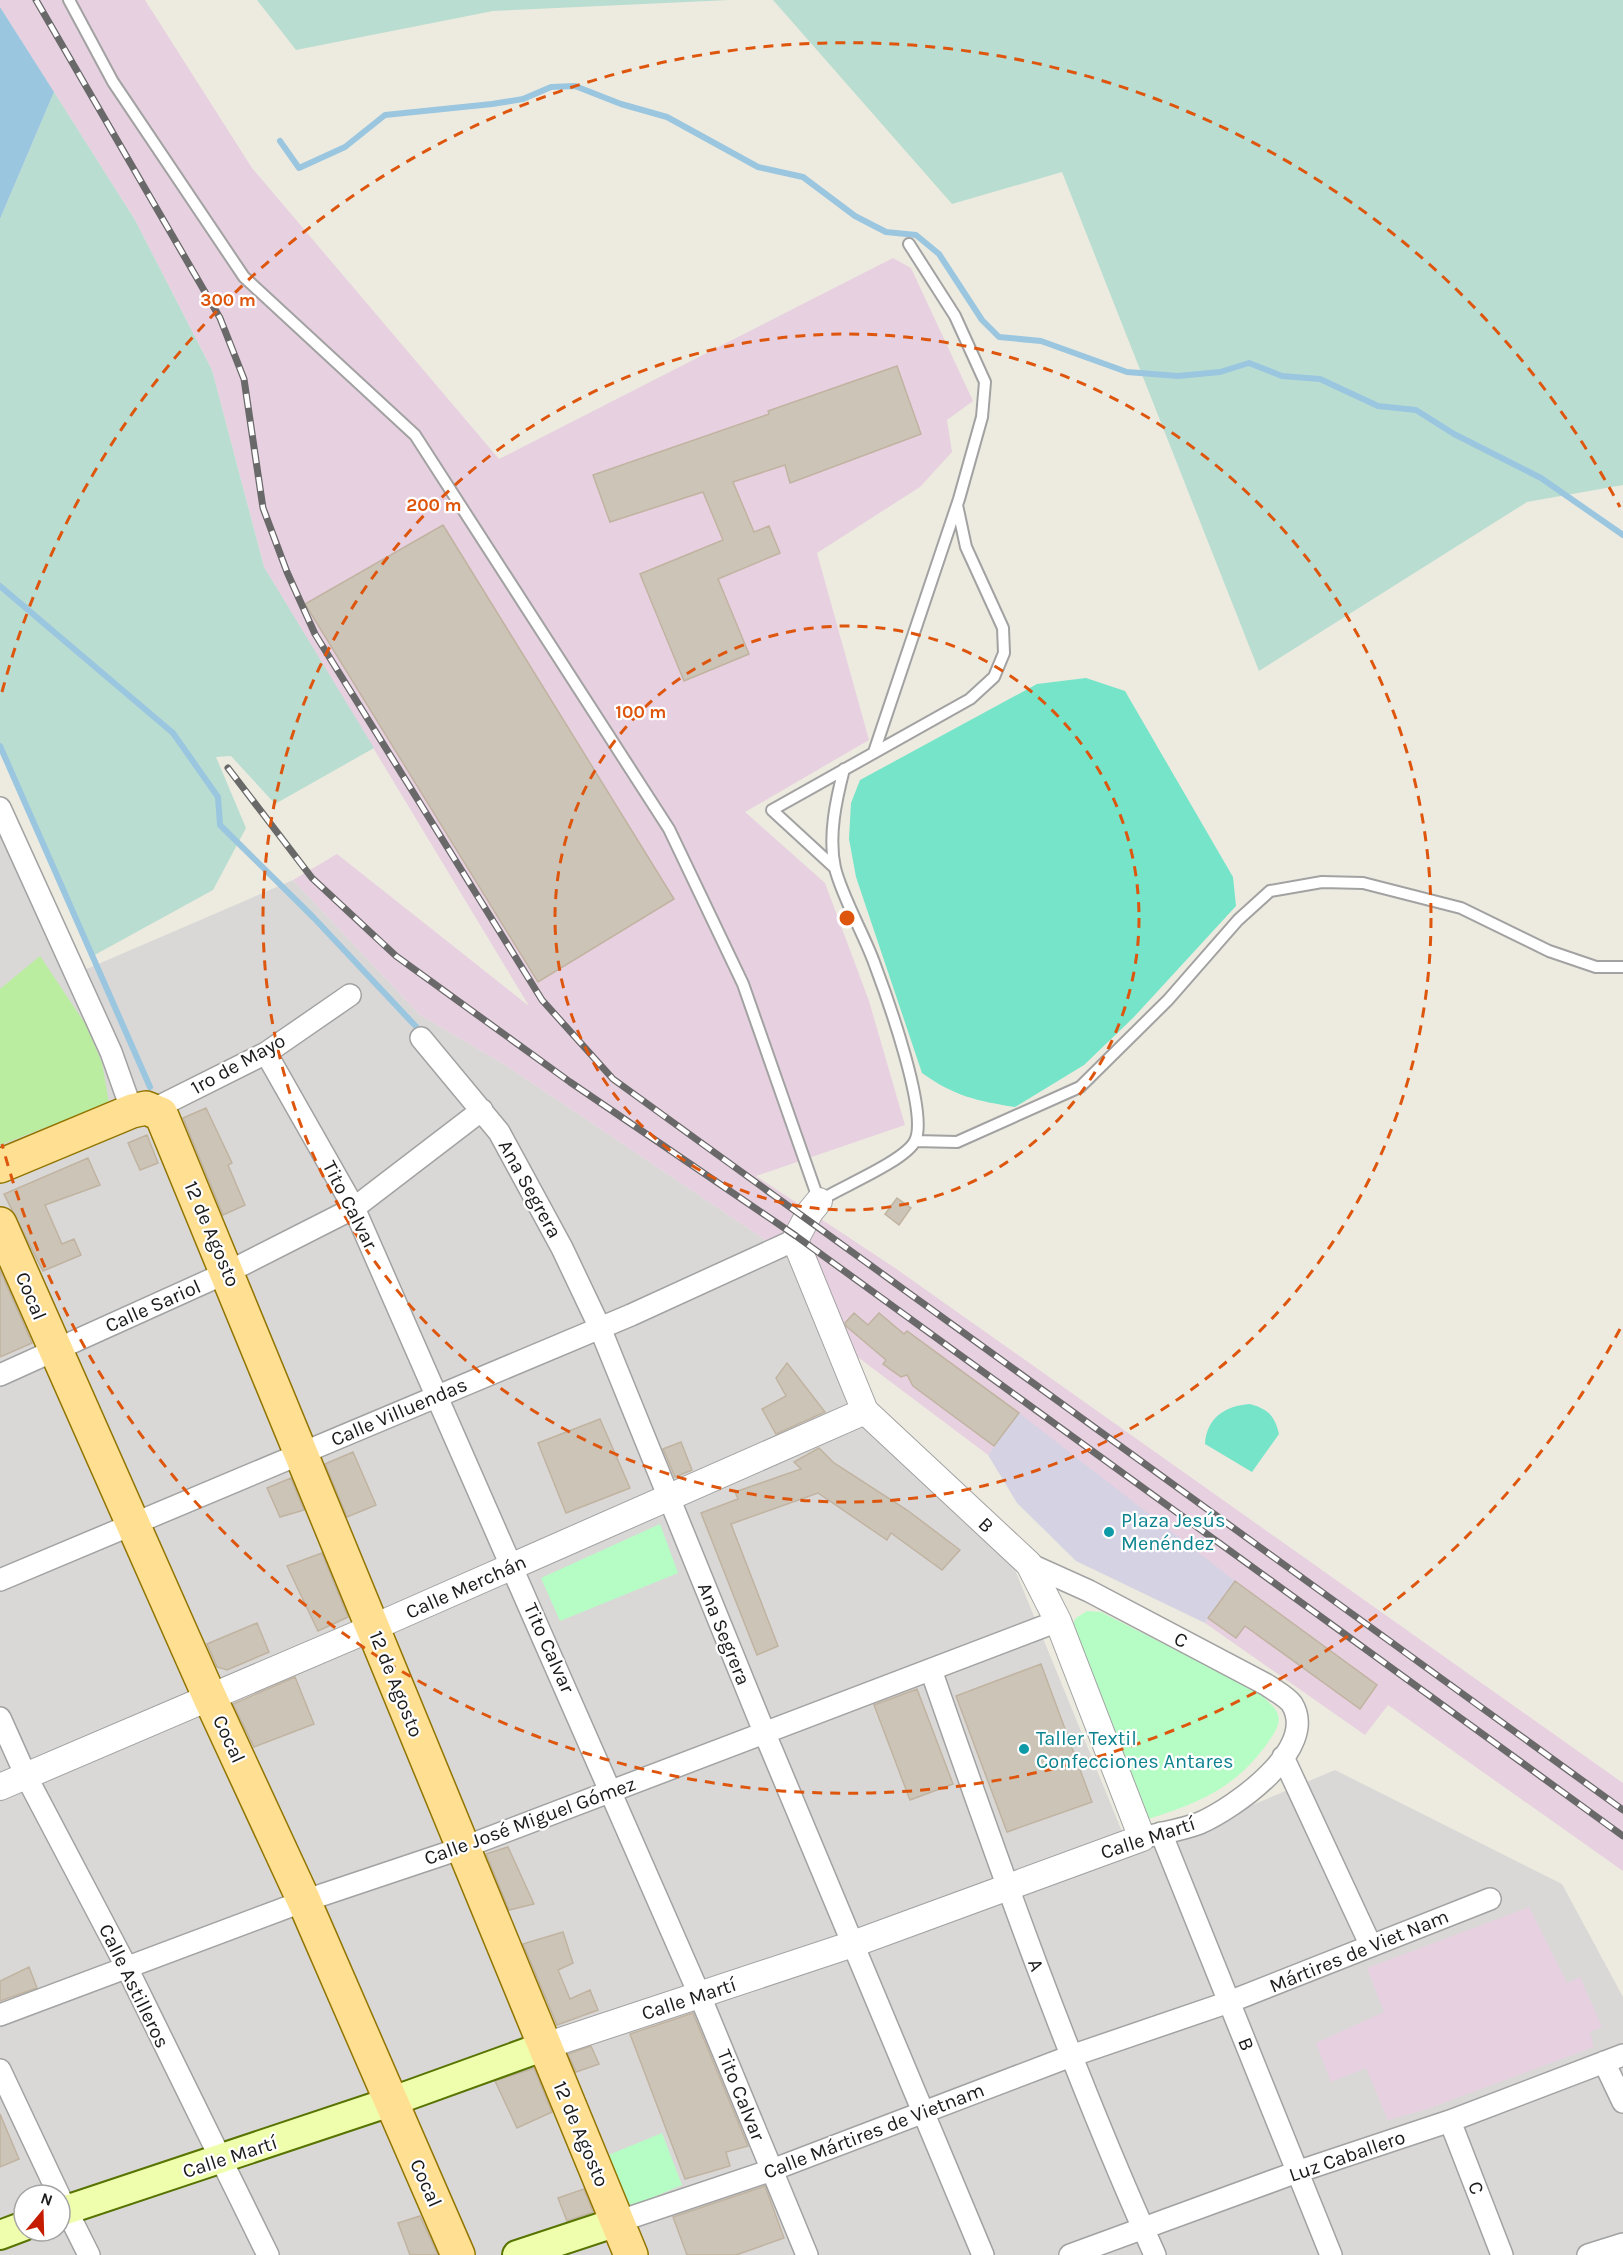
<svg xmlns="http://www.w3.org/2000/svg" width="1623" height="2255" font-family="Karla,sans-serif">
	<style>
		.residential { fill: #d9d8d7; fill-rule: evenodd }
		.industrial { fill: #e7d0e0 }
		.grass { fill: #baed9f }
		.wetland { fill: #baddd2 }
		.park { fill: #b6fdc5 }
		.pitch { fill: #75e4c9 }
		.plaza { fill: #d5d3e3 }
		.water { fill: #9bc6df }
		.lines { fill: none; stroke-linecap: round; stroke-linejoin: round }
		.stream { stroke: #9bc6df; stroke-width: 6 }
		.building { fill: #cdc4b8; stroke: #c0b3a0; stroke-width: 1.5 }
		.service-casing { stroke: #a2a2a2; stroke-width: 14 }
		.minor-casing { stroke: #a2a2a2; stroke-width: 24 }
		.tertiary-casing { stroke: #a2a2a2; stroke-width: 28 }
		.secondary-casing { stroke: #577300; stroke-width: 32 }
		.primary-casing { stroke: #917500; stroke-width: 36 }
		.service { stroke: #fff; stroke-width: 10 }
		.minor { stroke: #fff; stroke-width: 21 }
		.tertiary { stroke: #fff; stroke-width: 26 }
		.secondary { stroke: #effeac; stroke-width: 28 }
		.primary { stroke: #ffdf92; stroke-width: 33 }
		.rail-casing { stroke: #696969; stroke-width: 7 }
		.rail { stroke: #fff; stroke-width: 4.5; stroke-dasharray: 14; stroke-linecap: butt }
		.ring { fill: none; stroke: #de560d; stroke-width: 3; stroke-dasharray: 10 8 }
		.culture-dot { fill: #0f9aa8; stroke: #fff; stroke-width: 2 }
		.labels { text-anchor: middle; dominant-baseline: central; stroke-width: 4.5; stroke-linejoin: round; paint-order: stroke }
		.street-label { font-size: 20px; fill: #1b1b1b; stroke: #fff }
		.culture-label { font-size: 20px; fill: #0d838f; stroke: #fff; text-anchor: start }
		.centre { fill: #de560d; stroke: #fff; stroke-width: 3 }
		.ring-label { font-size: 18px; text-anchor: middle; font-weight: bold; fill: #de560d; stroke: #fff; stroke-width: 4.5; stroke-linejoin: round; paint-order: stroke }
	</style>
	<rect width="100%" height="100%" fill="#edebdf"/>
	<path class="residential" d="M0,831l82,140 211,-91 127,135 87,51 303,204 59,137 144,158 119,291 203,-86 227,114 61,113v258h-1623zM24,2195h36v36h-36z"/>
	<path class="industrial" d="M0,0h145l107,168 247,291 394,-201 18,10 62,133 -26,19 5,32 -32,35 -103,66 52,187 -124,72 80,71 44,118 36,124 -149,51 139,92 728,515v88l-235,-166 -23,30 -160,-112 30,-41 -217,-168 -30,41 -145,-109 -33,-76 -303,-204 -87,-51 -127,-135 44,-26 192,152 -265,-439 -52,-197 -77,-150 -135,-213z
		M1529,1907l38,76 13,-6 22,50 -12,5 4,15 -167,62 -39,11 -22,-52 -35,14 -15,-39 68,-31 -17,-44z"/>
	<path class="grass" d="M40,956l46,69 16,38 7,40 -109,42v-156z"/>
	<path class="wetland" d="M257,0h473l-237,11 -197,39z
		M773,0h850v485l-96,17 -268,169 -197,-499 -110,32z
		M54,92l81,128 77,150 52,197 110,181 -99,56 -44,-48 -15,1 30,71 -33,62 -122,67 -91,-211v-527z"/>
	<path class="park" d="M660,1524l18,49 -118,48 -19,-43z
		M1087,1611l14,1 157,80c5,5 15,13 19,20 5,11 -2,20 -8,29 -32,46 -69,62 -121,78l-78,-190 6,-11z
		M662,2133l20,52 -54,23 -22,-52z"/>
	<path class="pitch" d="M1086,678l39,13 108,186 3,29 -103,112 -49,47 -69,42c-38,-6 -61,-11 -93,-34l-66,-196 -7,-38 2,-36 9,-23 177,-96z
		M1250,1404c18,5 25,12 29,30l-27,38 -47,-28c2,-27 20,-38 45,-40z"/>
	<path class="plaza" d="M1019,1413l216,168 -30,42 -129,-62 -59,-58 -29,-48z"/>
	<path class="water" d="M0,7l54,85 -54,127z"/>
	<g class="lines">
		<path class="stream" d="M280,141l19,27 46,-21 40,-32 107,-11 31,-5 28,-12 24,-1 46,18 46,13 91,50 45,10 52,39 31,16 30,3 23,19 43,66 17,17 42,4 86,31 51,4 42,-4 29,-9 33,13 38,3 58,27 38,4 38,24 87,44 82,57
			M0,586l173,147 45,64 2,28 93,92 110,117
			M0,746l150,341"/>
	</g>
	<path class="building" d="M897,366l24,68 -131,49 -5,-18 -52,17 21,50 15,-6 11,27 -62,26 31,75 -65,27 -44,-107 83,-34 -20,-48 -93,30 -17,-47 176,-61 -1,-3z
		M443,525l231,374 -136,83 -233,-378z
		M206,1108l26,55 -4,2 17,40 -22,10 -40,-97z
		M147,1135l11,28 -18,7 -12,-27z
		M88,1158l12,27 -55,20 17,39 12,-5 7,16 -38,16 -39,-77z
		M897,1198l14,10 -12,17 -14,-11z
		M0,1270l32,73 -32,14z
		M854,1313l14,12 11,-12 25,21 3,-3 112,82 -25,33 -81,-60 -6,-11 -6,2 -18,-13 3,-4 -40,-34 -1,-3z
		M787,1363l38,49 -49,22 -14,-25 24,-13 -10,-18z
		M600,1419l30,69 -64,25 -28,-70z
		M681,1442l11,28 -17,7 -12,-28z
		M819,1448l15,15 73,47 53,40 -18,20 -51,-37 -4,7 -69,-47 -87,31 47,122 -21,9 -56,-142 37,-14 -3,-7 66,-23 -7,-7z
		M353,1452l23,53 -29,12 -22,-53z
		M291,1478l13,32 -24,7 -13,-29z
		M322,1553l26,64 -30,14 -31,-65z
		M1235,1581l142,104 -17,24 -115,-83 -9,12 -28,-20z
		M257,1623l12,29 -42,18 -10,-3 -10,-23z
		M1041,1664l51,138 -85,30 -51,-136z
		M295,1677l19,47 -60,23 -21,-43z
		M917,1689l36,95 -43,16 -36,-95z
		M508,1847l26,57 -25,6 -23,-56z
		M563,1932l10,31 -15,7 12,29 20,-9 8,20 -41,15 -34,-81z
		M29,1967l8,21 -37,13v-20z
		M693,2013l55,133 -22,6 4,14 -45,13 -55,-145z
		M591,2046l8,18 -23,8 -8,-18z
		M534,2068l18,44 -35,16 -22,-47z
		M0,2114l19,45 -19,8z
		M765,2186l19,52 -48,17h-49l-14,-38z
		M584,2189l9,23 -26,9 -9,-23z
		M420,2216l18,39h-28l-12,-32z"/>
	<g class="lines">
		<g class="service-casing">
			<path id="service" d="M69,0l44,82 131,195 171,158 254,394 74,155 76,217c22,-14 86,-40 96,-60 14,-27 -28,-144 -40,-176 -10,-29 -33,-68 -40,-97 -7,-32 1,-68 9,-99
				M874,752l85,-253 23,-82 3,-35 -30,-66 -46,-72
				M835,868l-63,-58 198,-111 24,-22 10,-24 -1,-25 -37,-81 -9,-42
				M915,1141l42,1 123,-55 88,-87 70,-80 32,-29 52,-9 41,1 98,25 88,43 47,16h27"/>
		</g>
		<g class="minor-casing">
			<path id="minor" d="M0,808l111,244 21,59
				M421,1038l78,94 63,116 38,80 165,406 218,521
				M266,1053l88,155 346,788 107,259
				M154,1109l112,-56 84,-58
				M0,1375l228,-103 126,-64 128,-98
				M1029,1564l60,27 178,94c7,5 20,12 25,19 27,45 -58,104 -92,119 -18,7 -39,10 -58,15
				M0,1580l631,-265 164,-75
				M931,1670c69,198 138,394 224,585
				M0,1718l26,58 101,192 141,287
				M1283,1757l88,189
				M1161,1833l170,422
				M0,2015l304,-114 158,-53 596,-227
				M1604,2062l19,40
				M0,2070l59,125
				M1450,2121l52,134
				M61,2199l28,56
				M617,2222l155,-52 299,-114 158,-54 261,-103
				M1070,2255l227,-83 153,-51 173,-66
				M1588,2255l35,-11"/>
		</g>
		<g class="tertiary-casing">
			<path id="tertiary" d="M0,1787l372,-159 493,-217
				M545,2046l308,-102 289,-106 -84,-217 -29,-57 -164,-153 -70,-171 15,-28 9,-11"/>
		</g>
		<g class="secondary-casing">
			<path id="secondary" d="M60,2212l330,-110 155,-56
				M0,2235l24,-9
				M517,2255l100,-33"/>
		</g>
		<g class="primary-casing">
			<path id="primary" d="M0,1166l132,-55 14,-3 15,6 470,1141
				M0,1224l210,474 94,203 154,354"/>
		</g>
		<use href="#service" class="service"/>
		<use href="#minor" class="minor"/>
		<use href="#tertiary" class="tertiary"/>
		<use href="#secondary" class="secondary"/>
		<use href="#primary" class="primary"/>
		<g class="rail-casing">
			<path id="rail" d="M36,0l184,318 24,61 19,129 24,64 28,62 227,366 71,79 1010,731
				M228,768l84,110 84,78 174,126 226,154 827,600"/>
		</g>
		<use href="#rail" class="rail"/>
	</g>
	<g class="ring">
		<circle cx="847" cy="918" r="292"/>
		<circle cx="847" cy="918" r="584"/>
		<path d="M1620 1329A875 875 0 0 1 2 1144M2 692A875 875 0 0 1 1620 507"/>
	</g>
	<g class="culture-dot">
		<circle cx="1109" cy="1532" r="6"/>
		<circle cx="1024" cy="1749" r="6"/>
	</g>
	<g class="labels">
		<g class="street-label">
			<text transform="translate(238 1064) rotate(-29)">1ro de Mayo</text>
			<text transform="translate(530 1189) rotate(61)">Ana Segrera</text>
			<text transform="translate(350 1205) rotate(63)">Tito Calvar</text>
			<text transform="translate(212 1234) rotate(67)">12 de Agosto</text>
			<text transform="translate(31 1296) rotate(67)">Cocal</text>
			<text transform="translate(153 1306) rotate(-24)">Calle Sariol</text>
			<text transform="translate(399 1412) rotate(-23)">Calle Villuendas</text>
			<text transform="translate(986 1525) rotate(43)">B</text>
			<text transform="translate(466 1587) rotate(-24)">Calle Merchán</text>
			<text transform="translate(724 1634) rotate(68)">Ana Segrera</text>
			<text transform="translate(1181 1640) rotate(28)">C</text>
			<text transform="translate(549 1648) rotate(66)">Tito Calvar</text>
			<text transform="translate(396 1684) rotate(68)">12 de Agosto</text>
			<text transform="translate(229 1739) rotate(65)">Cocal</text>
			<text transform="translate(530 1821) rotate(-20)">Calle José Miguel Gómez</text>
			<text transform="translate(1148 1838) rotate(-18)">Calle Martí</text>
			<text transform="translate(1359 1951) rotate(-22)">Mártires de Viet Nam</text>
			<text transform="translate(1036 1965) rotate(69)">A</text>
			<text transform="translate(134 1986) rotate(64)">Calle Astilleros</text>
			<text transform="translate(689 1999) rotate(-18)">Calle Martí</text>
			<text transform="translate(1246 2044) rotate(68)">B</text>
			<text transform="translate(741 2095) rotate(68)">Tito Calvar</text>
			<text transform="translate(874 2131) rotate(-21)">Calle Mártires de Vietnam</text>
			<text transform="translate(581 2134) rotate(67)">12 de Agosto</text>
			<text transform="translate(1347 2156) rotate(-19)">Luz Caballero</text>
			<text transform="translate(230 2157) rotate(-18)">Calle Martí</text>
			<text transform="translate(426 2183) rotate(66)">Cocal</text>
			<text transform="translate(1476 2188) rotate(69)">C</text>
		</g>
		<g class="culture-label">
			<text x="1121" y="1520">Plaza Jesús<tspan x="1121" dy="23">Menéndez</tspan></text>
			<text x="1036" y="1738">Taller Textil<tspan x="1036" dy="23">Confecciones Antares</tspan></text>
		</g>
	</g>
	<circle cx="847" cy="918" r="9" class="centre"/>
	<g class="ring-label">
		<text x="228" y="306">300 m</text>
		<text x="434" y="511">200 m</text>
		<text x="641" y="718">100 m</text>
	</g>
	<g transform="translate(42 2213) rotate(19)"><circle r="28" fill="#ffffff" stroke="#a4a4a4" stroke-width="1.5"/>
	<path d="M0-4.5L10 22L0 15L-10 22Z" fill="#c51c00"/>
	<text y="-9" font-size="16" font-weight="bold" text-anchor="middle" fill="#1b1b1b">N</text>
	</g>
</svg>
